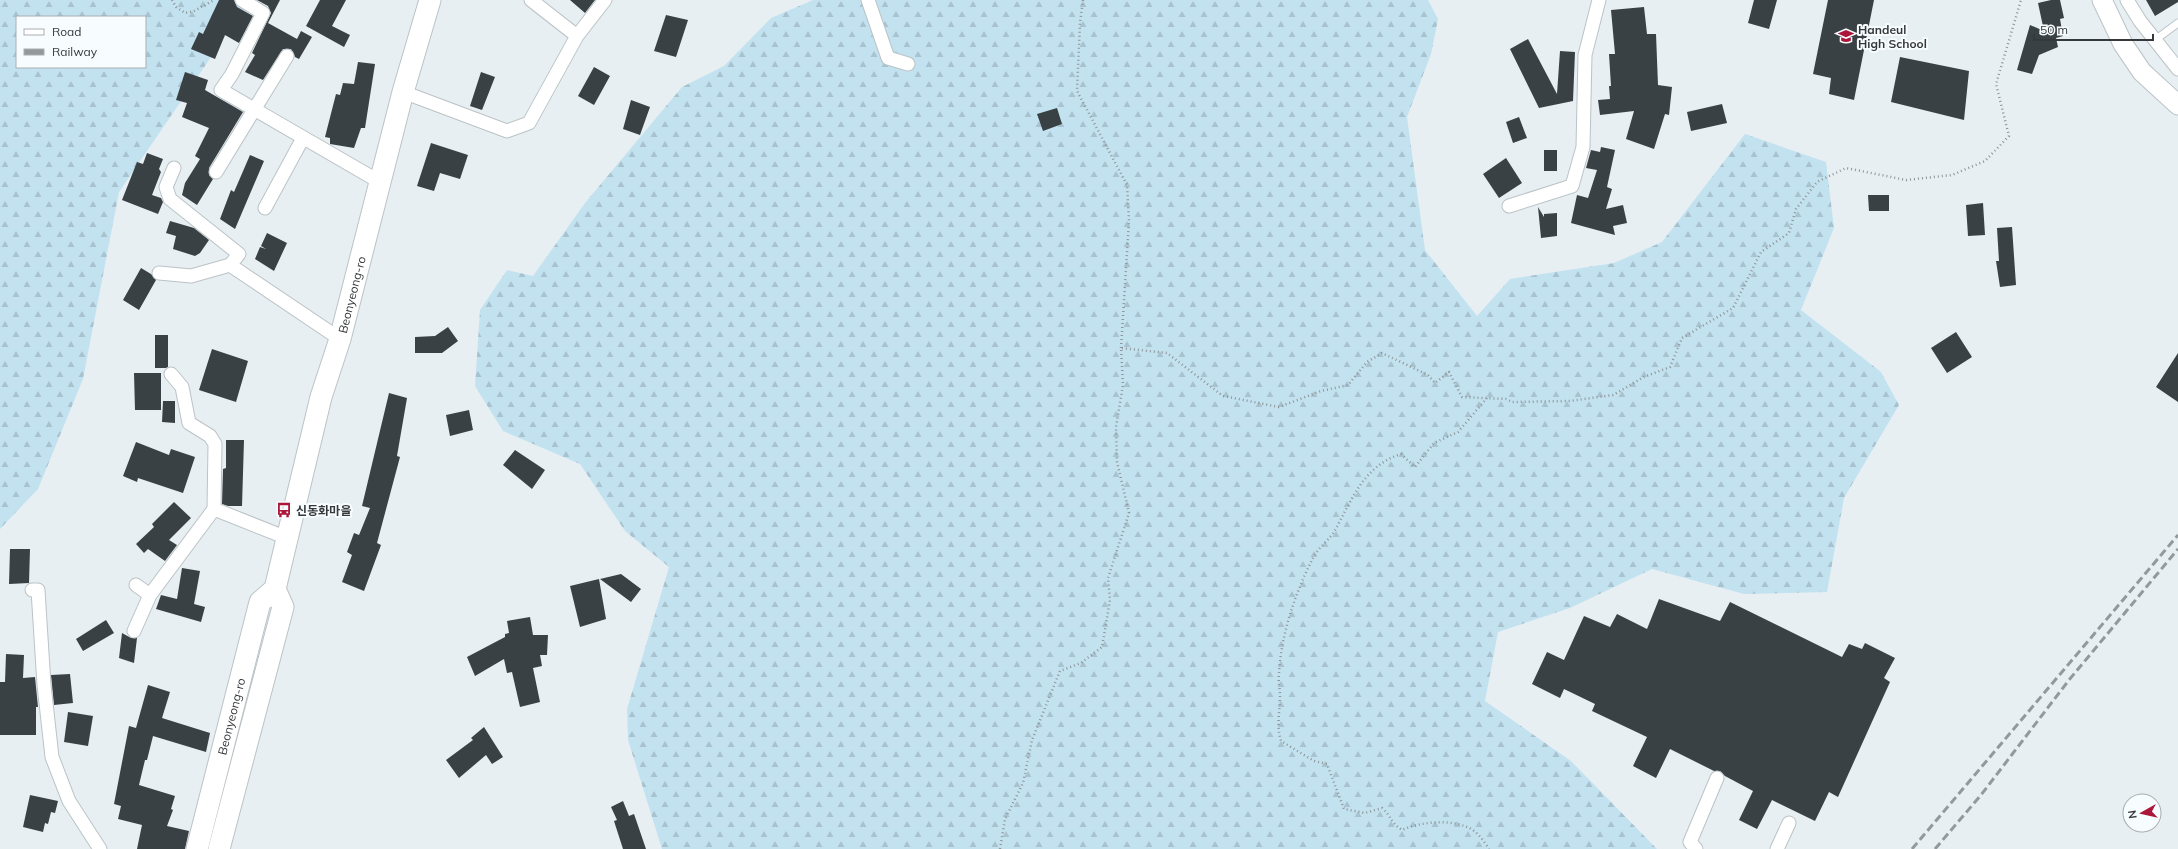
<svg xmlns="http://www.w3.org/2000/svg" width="2178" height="849" font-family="Mulish,'Noto Sans KR',sans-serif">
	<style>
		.forest { fill: url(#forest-firs); fill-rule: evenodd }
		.building { fill: #3a4144 }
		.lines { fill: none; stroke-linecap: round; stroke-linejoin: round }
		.lane-casing { stroke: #bbc3c6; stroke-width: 9 }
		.street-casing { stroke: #bbc3c6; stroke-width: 15 }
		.secondary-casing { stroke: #bbc3c6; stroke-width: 21 }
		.primary-casing { stroke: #bbc3c6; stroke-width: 23 }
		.path { stroke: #8f9497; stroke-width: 2.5; stroke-dasharray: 1 3; stroke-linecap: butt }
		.lane { stroke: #fff; stroke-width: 7 }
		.street { stroke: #fff; stroke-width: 13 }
		.secondary { stroke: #fff; stroke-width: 19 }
		.primary { stroke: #fff; stroke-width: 21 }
		.rail { stroke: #93989c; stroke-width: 3; stroke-dasharray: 8 4; stroke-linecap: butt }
		.labels { text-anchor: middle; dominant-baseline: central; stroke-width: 4; stroke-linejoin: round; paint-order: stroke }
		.poi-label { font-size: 12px; font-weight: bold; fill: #36393b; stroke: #f7fcfe; text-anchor: start }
		.street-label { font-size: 12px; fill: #36393b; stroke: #f7fcfe }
	</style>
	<defs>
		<pattern id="forest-firs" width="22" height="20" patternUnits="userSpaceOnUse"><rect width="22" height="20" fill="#c3e2f0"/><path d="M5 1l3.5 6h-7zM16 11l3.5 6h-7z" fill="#a8c3cf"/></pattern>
	</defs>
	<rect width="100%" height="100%" fill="#e7eff3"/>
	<path class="forest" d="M0,0h250l-131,192 -36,187 -45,110 -38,40zM17,17h128v50h-128z
		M813,0h615l10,19 -7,35 -24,63 18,133 52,66 33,-37 104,-16 48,-21 83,-108 81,28 8,66 -33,82 80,62 18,33 -55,93 -17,94 -83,2 -92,-25 -82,39 -72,24 -13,69 86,60 86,88h-995l-34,-109 -1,-31 42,-142 -44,-36 -45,-67 -77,-33 -28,-45 5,-76 27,-40 26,6 52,-73 97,-116 42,-21 47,-48z"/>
	<path class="building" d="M219,0h15l3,7 16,9 -14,27 -14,-8 -10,24 -24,-10 8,-17 4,2z
		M257,0h23l-12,23 29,16 4,-8 11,6 -13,22 -4,-2 -4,-8h-8l-20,31 -18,-8 10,-17 -3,-2 19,-40 -3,-7z
		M320,0h26l-14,26 18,9 -6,12 -38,-21z
		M570,0h25l-10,13z
		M1754,0h23l-8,29 -21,-6z
		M1828,0h46l-20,100 -25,-6 2,-16 -18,-4z
		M2051,0h9l4,18 -4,1 3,17 -7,2 2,9 -19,8 -7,19 -15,-4 13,-45 14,6 -6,-28z
		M2146,0h32v2l-23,14z
		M1644,7l3,27h9l2,51 14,2 -3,28 -4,-1 -11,35 -28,-10 8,-28 -34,4 -2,-15 12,-1 -1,-13h2l-2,-32h6l-4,-44z
		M666,15l22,5 -12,37 -22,-6z
		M1528,39l29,55 3,-43 15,1 -2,49 -34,7 -29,-59z
		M1900,57l69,14 -5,49 -73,-18z
		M358,62l17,2 -10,64h-4l-7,20 -24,-4v-6l-5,-1 11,-43 4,1 3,-12 11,1z
		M594,67l16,9 -16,29 -16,-9z
		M185,72l23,8 -3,10 38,22 -34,56v7l4,4 -16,26 -15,-10 3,-12 15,-24 -5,-3 14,-28 -27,-11 5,-14 -11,-3z
		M481,72l14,5 -13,33 -12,-4z
		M631,100l19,7 -10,28 -17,-6z
		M1722,104l5,19 -36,8 -4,-19z
		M1057,108l5,16 -19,7 -6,-17z
		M1519,117l8,21 -14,5 -7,-21z
		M431,143l37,12 -8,24 -20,-6 -6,18 -17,-5z
		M1601,147l14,3 -8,37 5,2 -6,20 17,-4 4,18 -14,3 2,9 -44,-12 6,-28 11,3 9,-28 -11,-2 5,-18 9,2z
		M1544,150h13v21h-13z
		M147,153l16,6 -4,10 2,3 -9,23 9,3 2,4 -5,12 -36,-14 15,-38 6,2z
		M250,155l14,6 -29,68 -15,-10 11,-29 3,2z
		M1506,158l16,25 -23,15 -16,-24z
		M1868,195h21v16h-20z
		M1983,203l2,32 -17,1 -2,-31z
		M1538,207l6,10v-3l13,-1v23l-16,2z
		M170,221l24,7 15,12 -9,13 -5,3 -22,-7 3,-13 -10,-3z
		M2012,227l4,58 -16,2 -4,-26h3l-2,-33z
		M267,233l20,10 -13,28 -19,-12 5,-12 6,2 -5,-3z
		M141,268l10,6 5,6 -17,30 -16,-10z
		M448,327l10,14 -16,12h-27v-16l20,-1z
		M1956,332l16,25 -25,16 -16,-25z
		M155,335h13v32l-2,1h-11z
		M212,349l36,12 -12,41 -37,-12z
		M2178,353v49l-22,-15z
		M134,373h27v37h-26z
		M389,393l18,5 -10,58 3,1 -23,86 4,2 -17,46 -22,-9 10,-27 -5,-3 7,-19 5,2 11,-27 -8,-2z
		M163,401h12v22l-13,-1z
		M469,410l4,20 -23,6 -4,-21z
		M226,440h18l-2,66h-14l-6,-2 1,-35 3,-1z
		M136,442l33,13 2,-6 24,8 -12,36 -45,-15 -1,4 -14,-6z
		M515,450l30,20 -13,19 -29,-24z
		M174,502l17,16 -22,22 8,5 -12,16 -17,-12 -4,4 -8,-9 18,-17 -2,-3z
		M10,549h20l-1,34 -20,1z
		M182,568l18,3 -6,33 11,3 -4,15 -45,-13 5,-14 16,4z
		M621,574l20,15 -10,13 -31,-23z
		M599,579l7,40 -26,8 -10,-41z
		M1659,599l61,22 10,-19 112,55 7,-13 13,5 3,-6 30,15 -11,20 6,4 -52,115 -9,-5 -14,29 -43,-21 -15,29 -18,-9 14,-29 -28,-15 -5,-5h-6l-44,-22 -14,29 -23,-12 14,-29 -55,-26 3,-7 -31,-15 -4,9 -28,-14 15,-32 17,8 20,-44 26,11 7,-13 30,15z
		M530,617l3,18h15l-1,20h-7l2,11 -9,2 7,34 -20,5 -8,-35 -5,1 -3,-14 -29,17 -8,-19 38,-20v-3l4,-1 -2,-12z
		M106,620l8,13 -31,18 -7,-12z
		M122,633l9,5h6l-3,25 -15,-5z
		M6,654l18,1 -1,23 12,-1 3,30h-2v28h-36v-53h5z
		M70,674l3,29 -19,2 -3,-30z
		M148,685l22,7 -8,26 48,15 -4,19 -53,-16 -6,24h-2l-6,25 36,11 -4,13 2,1 -6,16 22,5 -4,18h-48l5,-24 -24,-6 3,-13 -7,-2 15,-78 7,2z
		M68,712l25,4 -5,30 -24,-4z
		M484,727l19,30 -11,7 -6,-9 -27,23 -13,-18 27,-20 -2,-2z
		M30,795l28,6 -3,12 -4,-1 -3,12 -3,-1 -2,9 -20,-5z
		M623,801l6,15 5,-2 12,35h-23l-9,-28 3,-1 -6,-13z"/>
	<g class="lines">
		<g class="lane-casing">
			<path id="lane" d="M2155,40l23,-17"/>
		</g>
		<g class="street-casing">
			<path id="street" d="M242,0l21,13 -31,61 -11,16 159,92
				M531,0l46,36
				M868,0l20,58 20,6
				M2127,0l13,21 38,48
				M403,92l104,39 22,-8 48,-87 28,-36
				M174,168l-8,19 4,12 69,55 -9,11 110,74
				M216,172l71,-116
				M1509,206l63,-20 11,-39 2,-92 14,-55
				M265,208l38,-70
				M159,273l32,3 39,-11
				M171,374l11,13 7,36 21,13 5,8 -1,65
				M136,585l14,10
				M32,590h6l6,95 8,72 17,44 31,48
				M134,631l16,-36 64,-86 73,29
				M1696,849l-6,-7 27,-64
				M1777,849l12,-26"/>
		</g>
		<g class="secondary-casing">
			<path id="secondary" d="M2102,0l21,44 19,28 36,33"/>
		</g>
		<g class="primary-casing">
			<g id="primary">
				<path id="s1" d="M197,849l63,-247 15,-13 46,-192 19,-58 63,-247 27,-92"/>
				<path d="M219,849l64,-242 -8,-18"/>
			</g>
		</g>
		<path class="path" d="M172,0l4,7 9,6 9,-2 20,-11
			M1083,0l-3,23 -3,68 50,94 2,36 -8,127
			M1487,398l-29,34 -24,11 -19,24 -14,-13c-38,12 -49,46 -67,78 -6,9 -16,16 -21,26 -18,35 -32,77 -34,116 -1,7 1,15 1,22 0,16 -4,29 1,45l33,20 13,3 17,45 21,4 17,-5c10,9 8,14 20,22 18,-8 46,-11 65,-3 9,3 17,14 22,22
			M1000,849l5,-30 18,-36 9,-43 28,-69 21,-8 21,-16 8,-47 -2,-22 21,-65 -12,-51 -1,-35 7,-42 -2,-37 46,5 56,43 56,11 42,-16 27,-6 19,-23 15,-9 46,22 7,8 14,-11 13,25 44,2 6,3 58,-1 43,-6 31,-18 26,-10 12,-29 51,-30 28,-56 28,-19 7,-24 21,-27 29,-14 60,12 46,-5 33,-14 24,-25 -13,-52 25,-84"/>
		<use href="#lane" class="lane"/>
		<use href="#street" class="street"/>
		<use href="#secondary" class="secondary"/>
		<use href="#primary" class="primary"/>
		<path class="rail" d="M1912,849l266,-314
			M1935,849l46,-54 88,-115 109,-131"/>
	</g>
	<defs>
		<g id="school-bare" transform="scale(1.2)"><path d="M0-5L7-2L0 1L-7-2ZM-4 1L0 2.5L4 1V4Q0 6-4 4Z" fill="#ac1638" stroke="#f7fcfe" stroke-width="2.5" paint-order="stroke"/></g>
		<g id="bus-bare" transform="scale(1.2)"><path d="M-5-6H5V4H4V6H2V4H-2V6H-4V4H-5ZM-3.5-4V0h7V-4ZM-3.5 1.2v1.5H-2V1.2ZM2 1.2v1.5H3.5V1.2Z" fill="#ac1638" stroke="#f7fcfe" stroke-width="2.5" paint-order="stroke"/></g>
	</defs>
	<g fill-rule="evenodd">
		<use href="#school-bare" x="1846" y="36"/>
		<use href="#bus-bare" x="284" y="510"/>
	</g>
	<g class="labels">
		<g class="poi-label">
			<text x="1858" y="29">Handeul<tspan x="1858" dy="14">High School</tspan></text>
			<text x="296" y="510">신동화마을</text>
		</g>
		<g class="street-label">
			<text stroke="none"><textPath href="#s1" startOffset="579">Beonyeong-ro</textPath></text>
			<text stroke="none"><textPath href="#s1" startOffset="137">Beonyeong-ro</textPath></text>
		</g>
	</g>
	<rect x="16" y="16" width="130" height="52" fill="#f7fcfe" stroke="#aaaeb0"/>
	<rect x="24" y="29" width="20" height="6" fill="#ffffff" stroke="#aaaeb0"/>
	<text x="52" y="36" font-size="12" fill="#36393b">Road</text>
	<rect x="24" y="49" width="20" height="6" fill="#93989c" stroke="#aaaeb0"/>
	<text x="52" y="56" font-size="12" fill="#36393b">Railway</text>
	<g transform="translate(2142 813) rotate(262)"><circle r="19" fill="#f7fcfe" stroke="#aaaeb0"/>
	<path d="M0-3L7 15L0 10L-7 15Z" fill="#ac1638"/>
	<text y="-6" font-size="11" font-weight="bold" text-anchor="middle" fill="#36393b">N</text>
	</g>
	<path d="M2034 34v6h119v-6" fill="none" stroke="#36393b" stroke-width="2"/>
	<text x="2040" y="34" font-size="12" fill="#36393b" stroke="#f7fcfe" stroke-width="3" paint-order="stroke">50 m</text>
</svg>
